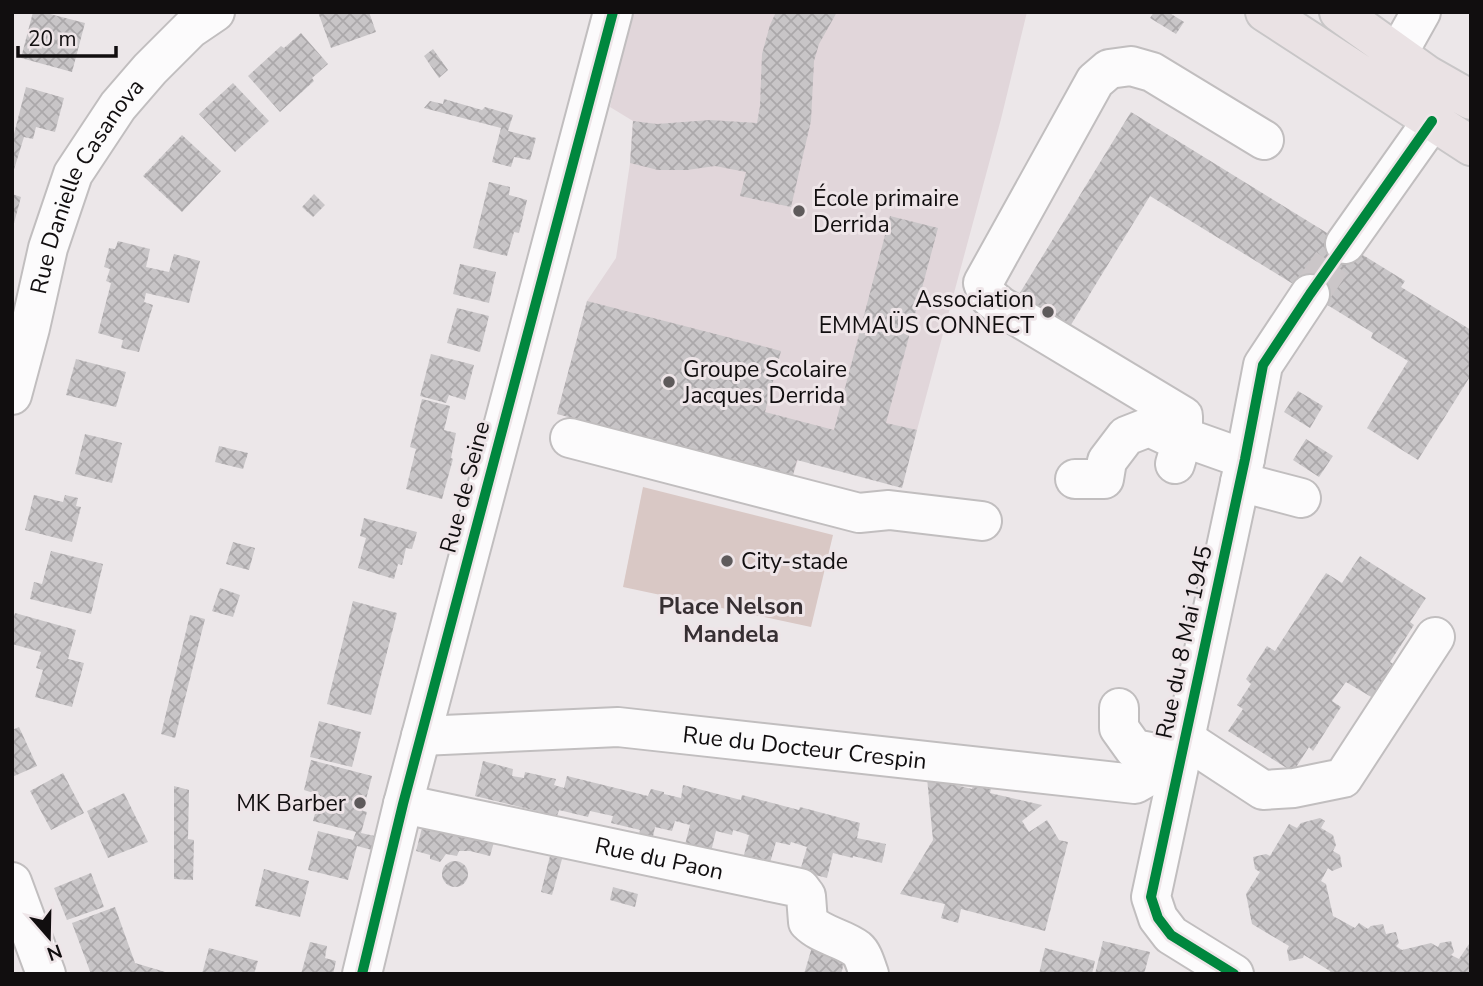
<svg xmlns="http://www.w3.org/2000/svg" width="1483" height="986" font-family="'Nunito Sans',sans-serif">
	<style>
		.built { fill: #e1d6da }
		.park { fill: #d9c8c5 }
		.building { fill: url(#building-cross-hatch) }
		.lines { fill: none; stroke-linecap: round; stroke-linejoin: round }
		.minor-tunnel { stroke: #cbc6c8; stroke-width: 38; stroke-dasharray: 38 19; stroke-linecap: butt }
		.minor-casing { stroke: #c1bebf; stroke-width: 42 }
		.major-casing { stroke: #c8c6c7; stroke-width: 42 }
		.minor { stroke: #fcfbfc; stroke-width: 38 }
		.major { stroke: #eae2e4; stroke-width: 38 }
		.cycleway-casing { stroke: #eee5e8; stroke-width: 15 }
		.cycleway { stroke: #00873e; stroke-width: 10 }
		.poi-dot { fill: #5e5a5b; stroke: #eee5e8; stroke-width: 2.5 }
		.labels { text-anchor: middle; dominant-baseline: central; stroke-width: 6; stroke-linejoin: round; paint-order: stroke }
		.street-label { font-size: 23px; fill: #110e0f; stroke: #eee5e8 }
		.poi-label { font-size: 23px; fill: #110e0f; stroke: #eee5e8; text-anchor: start }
		.neighbourhood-label { font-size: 24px; font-weight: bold; fill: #362f32; stroke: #eee5e8 }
	</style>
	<defs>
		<pattern id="building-cross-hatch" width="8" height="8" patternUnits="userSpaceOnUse" patternTransform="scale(1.75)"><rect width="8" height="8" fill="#c8c5c7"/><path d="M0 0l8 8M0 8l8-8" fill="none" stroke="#aba8aa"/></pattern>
	</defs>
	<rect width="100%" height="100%" fill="#ece7e9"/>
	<path class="built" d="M632,12h395l-26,107 -84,311 -119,30 -5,15 -236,-61 30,-113 29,-43 14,-95 3,-42 -23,-14z"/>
	<path class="park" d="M643,487l190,48 -22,92 -188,-40z"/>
	<path class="building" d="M33,12h9l43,11 -13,49 -51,-14z
		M318,12h51l7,20 -45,16z
		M776,12h61l-18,32 -5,17 -3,60 -20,86 -51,-11 6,-24 -31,-6 -28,4h-29l-28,-7 3,-42 24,3 53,-4 47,3 3,-17 2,-52 8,-29z
		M1154,12h14l16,10 -8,12 -26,-16z
		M301,33l27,31 -16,14 2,3 -34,31 -32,-36 33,-30 3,2z
		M433,49l15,21 -9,8 -15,-22z
		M233,83l36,38 -34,31 -36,-38z
		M26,87l38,11 -9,34 -19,-5 -3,12 -9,-2 -12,39v-42h2z
		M444,99l38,11 3,-3 28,8 -5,16 28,7 -6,22 -16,-3 -3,10 -19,-5 9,-34 -77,-20 6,-7 13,3z
		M1131,112l274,169 -4,6 70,43v45l-53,85 -51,-32 41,-67 -37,-23 2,-5 -223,-137 -81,132 -51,-32z
		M182,135l39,36 -39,41 -39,-36z
		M489,182l21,5 -1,8 18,5 -8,33 -5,-1 -7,24 -34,-8z
		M12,194l9,3 -8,30h-1z
		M314,194l11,11 -12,12 -11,-10z
		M890,216l48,12 -52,195 31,7 -15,58 -105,-28 -4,15 -236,-61 30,-113 194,50 -16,61 69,18z
		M118,241l32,8 -4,18 23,5 5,-18 26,7 -11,42 -43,-10 -2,9 9,3 -14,47 -18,-4 2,-8 -25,-7 13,-50 -5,-2 4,-12 -6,-2 5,-19 6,1z
		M460,264l36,8 -7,31 -36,-9z
		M457,308l32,8 -9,36 -33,-9z
		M431,354l43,11 -9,35 -16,-5 -3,8 -26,-7z
		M76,359l50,13 -10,35 -50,-12z
		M1298,391l25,15 -13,22 -26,-16z
		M422,399l28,7 -6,24 12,3 -5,25 2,1 -11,40 -36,-10 10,-40 -6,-2z
		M85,434l37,9 -10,40 -37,-9z
		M1306,439l27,17 -14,21 -26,-17z
		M219,446l29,7 -5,16 -28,-7z
		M34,495l29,7 2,-7 13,3 -2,8 5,1 -9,35 -47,-12z
		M364,518l53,14 -5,17 -6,-1 -4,17 -4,-1 -4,15 -36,-11 8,-30 -6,-2z
		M233,542l22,6 -6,22 -23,-6z
		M51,551l52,13 -12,50 -61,-15 4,-17 8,2z
		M1360,556l66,42 -16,24 4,3 -24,37 5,3 -22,33 -27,-16 -14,19 9,6 -28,44 -4,-4 -16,25 -65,-41 15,-22 -6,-4 14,-21 -5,-5 21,-33 8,5 51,-78 16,10z
		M220,588l20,7 -7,22 -21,-6z
		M353,601l44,12 -26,102 -44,-11z
		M15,613l61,17 -8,29 16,4 -12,44 -37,-10 8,-27 -7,-2 5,-16 -29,-8v-21z
		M190,615l15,4 -30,119 -14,-4z
		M319,721l42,11 -9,35 -42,-10z
		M19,727l18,39 -25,11v-47z
		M311,760l61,16 -9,35 4,1 -6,21 14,3 -3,14 -15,-4 -9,34 -40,-10 10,-39 35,9 3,-8 -43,-11 7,-26 -16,-5z
		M483,761l30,8 -1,7 12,2 1,-6 31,7 -2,6 10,3 3,-12 81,20 3,-7 13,3v2l17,4 2,-13 58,15 1,-5 57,15 1,-3 60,16 -3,15 29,6 -4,19 -29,-7v2l-20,-5 -6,25 -27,-7 7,-24 -16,-5 -1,3 -14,-3 -7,24 -26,-7 6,-24 -16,-5 -1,5 -16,-4 -6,25 -26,-7 6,-24 -15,-4 -3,10 -17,-4 -5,24 -14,-4 4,-17 -29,-7 2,-7 -23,-5 -2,6 -29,-7 -2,6 -82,-20z
		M63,773l21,40 -33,17 -21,-39z
		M976,777l17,3 -3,13 52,12 -20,16 7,11 18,-12 12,20 9,2 -23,89 -84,-22 -3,14 -17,-5 4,-14 -45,-10 33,-54 -6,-62 45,11z
		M174,786l15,4 -1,49 6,1 -1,40 -19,-1z
		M124,793l24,49 -40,16 -21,-47z
		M1320,818l5,3 -4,7 12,7 3,10 -3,6 7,4 2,12 -10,4 -4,-3 -7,13 5,3 7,32 22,12 4,-5 9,6 3,-3 12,-2 3,10 10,-2 3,11 -3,3 6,4 29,-7 7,4 2,-4 11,-2 3,11 -3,3 8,4 12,-18v33h-140l-1,-3 -26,-16 -1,3 -14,3 -2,-11 2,-4 -37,-22 -6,-30 14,-22 -5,-3 -2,-12 13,-3 4,2 19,-32 8,4 4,-5z
		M423,824l71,18 -4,14 -20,-5h-11l-2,5 -11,-2 -6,8 -10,-3v-4l-14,-4z
		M550,856l12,3 -10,36 -11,-3z
		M442 874a13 13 0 1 1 26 0a13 13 0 1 1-26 0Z
		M264,869l45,12 -9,36 -45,-11z
		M91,873l13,34 -37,13 -13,-32z
		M613,887l25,7 -3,13 -25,-7z
		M115,907l20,56 37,11h-81l-19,-51z
		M1103,941l47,11 -6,22h-49z
		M310,942l17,4 -2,12 11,3 -3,13h-32z
		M812,947l34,9 -5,18h-37z
		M209,948l49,13 -4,13h-52z
		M1045,948l50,13 -3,13h-53z"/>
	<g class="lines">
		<path class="minor-tunnel" d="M1310,294l35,-50"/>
		<g class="minor-casing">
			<g id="minor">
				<path d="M1398,53l23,-41"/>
				<path d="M1345,244l87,-123"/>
				<path id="s1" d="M12,395l18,-67 18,-80 25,-74 45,-68 32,-37 40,-40 25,-17"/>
				<path d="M1183,437l62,22"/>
				<path d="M570,438l289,75 30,-3 93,11"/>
				<path d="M1175,464l8,-27v-21l-183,-110 -12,-10 -5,-13 112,-202 14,-12 22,-3 21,6 112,68"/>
				<path d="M1075,479h29l3,-18 19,-25 23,-9 32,15"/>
				<path d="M1240,482l61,16"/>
				<path d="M1119,708v20l15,21 47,9"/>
				<path id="s2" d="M421,736l197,-9 517,57 46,-26"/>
				<path d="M1185,739l78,51 31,-2 49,-10 92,-141"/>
				<path id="s3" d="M403,804l397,84 6,8 2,26c14,14 35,16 49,27 6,5 9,17 12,25"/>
				<path d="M12,882l34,92"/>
				<path d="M362,974l41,-170 210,-792"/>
				<path d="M1234,974l-63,-39 -13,-17 -7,-21 94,-438 18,-94 47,-71"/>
			</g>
		</g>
		<g class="major-casing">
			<path id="major" d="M1265,12l206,134
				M1339,12l88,63 44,25"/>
		</g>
		<use href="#minor" class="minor"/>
		<use href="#major" class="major"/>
		<g class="cycleway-casing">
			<path id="cycleway" d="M362,974l41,-170 210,-792
				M1234,974l-63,-39 -13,-17 -7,-21 94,-438 18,-94 47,-71 122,-173"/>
		</g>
		<use href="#cycleway" class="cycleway"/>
	</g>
	<g class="poi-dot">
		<circle cx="799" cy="211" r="7"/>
		<circle cx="1048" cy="312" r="7"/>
		<circle cx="669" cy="382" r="7"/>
		<circle cx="727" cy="561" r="7"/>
		<circle cx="360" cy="803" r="7"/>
	</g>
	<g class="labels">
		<g class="street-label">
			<text stroke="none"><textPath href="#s1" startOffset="224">Rue Danielle Casanova</textPath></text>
			<text transform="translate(465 487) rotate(-75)">Rue de Seine</text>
			<text transform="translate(1184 642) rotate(-78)">Rue du 8 Mai 1945</text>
			<text stroke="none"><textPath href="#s2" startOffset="385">Rue du Docteur Crespin</textPath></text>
			<text stroke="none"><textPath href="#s3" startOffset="262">Rue du Paon</textPath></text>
		</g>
		<g class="poi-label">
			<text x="813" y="198">École primaire<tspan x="813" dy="26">Derrida</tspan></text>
			<text x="1034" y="299" text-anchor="end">Association<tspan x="1034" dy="26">EMMAÜS CONNECT</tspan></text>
			<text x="683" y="369">Groupe Scolaire<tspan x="683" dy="26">Jacques Derrida</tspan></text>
			<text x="741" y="561">City-stade</text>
			<text x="346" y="803" text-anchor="end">MK Barber</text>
		</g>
		<g class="neighbourhood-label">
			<text x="731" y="606">Place Nelson<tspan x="731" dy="28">Mandela</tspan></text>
		</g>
	</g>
	<rect width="1483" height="986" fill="none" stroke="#110e0f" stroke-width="28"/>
	<g transform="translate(49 937) rotate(160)" stroke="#eee5e8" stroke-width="5" paint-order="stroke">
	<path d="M0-5L12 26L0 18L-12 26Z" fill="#110e0f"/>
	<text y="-10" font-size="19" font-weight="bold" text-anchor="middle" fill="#110e0f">N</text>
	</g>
	<path d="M18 46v10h98v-10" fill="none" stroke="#110e0f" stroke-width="3.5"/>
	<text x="28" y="46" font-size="21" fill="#110e0f" stroke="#eee5e8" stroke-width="5" paint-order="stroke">20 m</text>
</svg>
